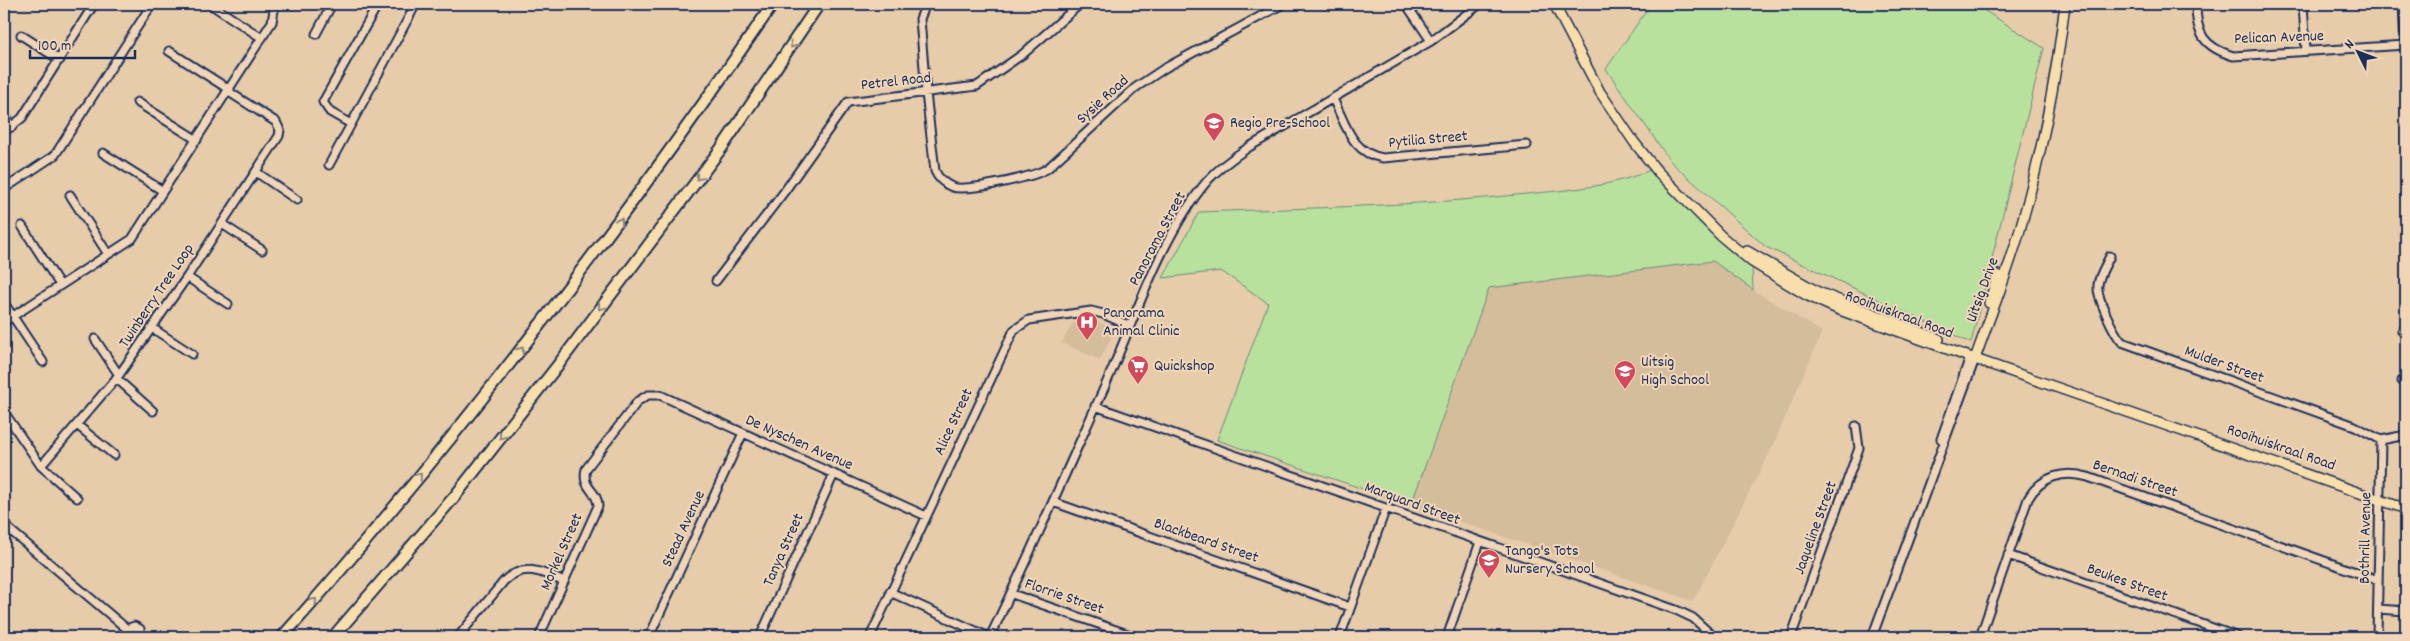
<svg xmlns="http://www.w3.org/2000/svg" width="2410" height="641" font-family="Dekko,sans-serif">
	<style>
		.built { fill: #d4bd9b }
		.green { fill: #b8e19d; stroke: #6a887e }
		.lines { fill: none; stroke-linecap: round; stroke-linejoin: round }
		.minor-casing { stroke: #1b2f5e; stroke-width: 11 }
		.major-casing { stroke: #1b2f5e; stroke-width: 12 }
		.highway-casing { stroke: #1b2f5e; stroke-width: 14 }
		.minor { stroke: #f0d6b7; stroke-width: 7 }
		.major { stroke: #f8deab; stroke-width: 9 }
		.highway { stroke: #f8deab; stroke-width: 10 }
		.oneway { stroke: #8a8684 }
		.labels { text-anchor: middle; dominant-baseline: central; stroke-width: 4; stroke-linejoin: round; paint-order: stroke }
		.street-label { font-size: 16px; fill: #1b2f5e; stroke: #f0d6b7 }
		.poi-label { font-size: 16px; fill: #1b2f5e; stroke: #f0d6b7; text-anchor: start }
	</style>
	<rect width="100%" height="100%" fill="#e6cca8"/>
	<filter id="ink" filterUnits="userSpaceOnUse"><feTurbulence type="fractalNoise" baseFrequency=".02" numOctaves="2"/><feDisplacementMap in="SourceGraphic" scale="10" xChannelSelector="R" yChannelSelector="G"/><feConvolveMatrix kernelMatrix="1 2 1 2 8 2 1 2 1" color-interpolation-filters="sRGB"/></filter>
	<g filter="url(#ink)">
		<path class="built" d="M1713,261l40,29 69,42 -50,116 -79,153 -282,-96 78,-217z
			M1095,321l13,5 3,12 -11,22 -38,-17 10,-19z"/>
		<path class="green" d="M1651,4h323l70,44 -73,295 -205,-96 -95,-85 -65,-93z
			M1652,169l100,97 1,24 -40,-29 -224,27 -78,217 -194,-65 51,-137 -47,-32 -58,7 36,-66c109,-4 218,-6 327,-18 41,-4 88,-7 126,-25z"/>
		<g class="lines">
			<g class="minor-casing">
				<path id="minor" d="M210,4l52,34
					M926,4l-6,15 6,74 9,78c3,7 10,13 17,16 15,5 83,-10 96,-19l87,-80 30,-20 118,-64
					M1406,4l25,37
					M2196,4c0,30 8,43 37,52l173,-11
					M2303,4l3,47
					M2403,4l2,41
					M316,34l16,-30
					M21,35l39,25
					M169,51l61,39
					M1333,99c13,25 18,54 50,59l144,-13
					M137,102l60,38
					M4,114l8,13
					M351,124l-21,-12 -7,-10 55,-98
					M4,132l18,-14 72,-114
					M103,153l60,38
					M329,165l87,-161
					M256,172l41,28
					M4,189l51,-34 97,-151
					M70,195l38,59
					M222,224l40,26
					M22,226l38,59
					M2110,256c-4,9 -11,19 -12,29 -2,11 16,49 24,57l233,84 26,14 25,-5
					M187,277l41,27
					M716,281l68,-89 64,-90 129,-16 46,-32 57,-50
					M4,303l39,59
					M4,322l128,-83 140,-217 3,-18
					M152,328l40,26
					M2402,331l4,-2
					M95,339l24,36
					M116,378l37,33
					M2402,381l4,-3
					M1095,406l581,204 17,8 21,19
					M4,412l37,54 36,32
					M77,425l37,30
					M1941,439l29,-82
					M41,466l78,-91 68,-98 92,-141 1,-6 -4,-8 -47,-30
					M1053,502l297,105
					M4,525l123,104
					M2008,555l230,82
					M890,592l99,45
					M1012,594l124,43
					M2378,609l28,2
					M126,637l1,-8 7,-3 6,3 1,8
					M458,637l46,-56c20,-19 39,-9 60,1
					M539,637l59,-131c0,-16 -17,-17 -12,-37l52,-68 10,-6h12l266,121
					M649,637l94,-204
					M760,637l74,-163
					M870,637l144,-307 15,-10 62,-9 12,3 27,12
					M990,637c40,-83 77,-167 115,-251 30,-67 55,-149 103,-206 12,-13 26,-23 41,-33l182,-106 49,-37
					M1340,637l46,-129
					M1447,637l33,-95
					M1791,637l68,-189 -3,-22
					M1872,637l103,-278
					M1980,637l48,-138c13,-23 36,-29 60,-22l290,103
					M2377,637l4,-197
					M2406,637v-28"/>
			</g>
			<g class="major-casing">
				<path id="major" d="M1554,4l46,88 34,50 24,30 63,64 31,26 54,33 31,14 138,50 431,150
					M1747,251l71,41 121,47
					M1989,303l9,-28
					M1975,359c15,-44 34,-88 46,-133 21,-73 35,-147 44,-222"/>
			</g>
			<g class="highway-casing">
				<path id="highway" d="M282,637c178,-199 339,-413 491,-633
					M333,637l122,-141 103,-131 165,-219 96,-142"/>
			</g>
			<use href="#minor" class="minor"/>
			<use href="#major" class="major"/>
			<use href="#highway" class="highway"/>
		</g>
		<defs><path id="oneway-chevron" d="M-2-3.5L2.5 0L-2 3.5" fill="none" stroke-width="1.6" stroke-linecap="round" stroke-linejoin="round" transform="scale(1.25)"/></defs>
		<g class="oneway">
			<use href="#oneway-chevron" transform="translate(793 45) rotate(123)"/>
			<use href="#oneway-chevron" transform="translate(699 177) rotate(128)"/>
			<use href="#oneway-chevron" transform="translate(620 221) rotate(-54)"/>
			<use href="#oneway-chevron" transform="translate(601 307) rotate(127)"/>
			<use href="#oneway-chevron" transform="translate(521 350) rotate(-52)"/>
			<use href="#oneway-chevron" transform="translate(502 436) rotate(128)"/>
			<use href="#oneway-chevron" transform="translate(419 476) rotate(-50)"/>
			<use href="#oneway-chevron" transform="translate(314 601) rotate(-48)"/>
		</g>
	</g>
	<defs>
		<g id="school-pin" transform="scale(1.125)"><path d="M0 17L-7.5 6A9.5 9.5 0 1 1 7.5 6Z" fill="#d1495b" stroke="#f0d6b7"/><path d="M0-5L7-2L0 1L-7-2ZM-4 1L0 2.5L4 1V4Q0 6-4 4Z" fill="#fff"/></g>
		<g id="hospital-pin" transform="scale(1.125)"><path d="M0 17L-7.5 6A9.5 9.5 0 1 1 7.5 6Z" fill="#d1495b" stroke="#f0d6b7"/><path d="M-5-5h3v3.5h4V-5h3V5h-3V1.5h-4V5h-3Z" fill="#fff"/></g>
		<g id="supermarket-pin" transform="scale(1.125)"><path d="M0 17L-7.5 6A9.5 9.5 0 1 1 7.5 6Z" fill="#d1495b" stroke="#f0d6b7"/><path d="M-6-5.5h2.5l.6 2H6L4.5 2H-2.5L-4.4-4H-6ZM-1.5 3.2a1.3 1.3 0 1 0 .1 0ZM3 3.2a1.3 1.3 0 1 0 .1 0Z" fill="#fff"/></g>
	</defs>
	<g fill-rule="evenodd">
		<use href="#school-pin" x="1214" y="123"/>
		<use href="#hospital-pin" x="1087" y="322"/>
		<use href="#supermarket-pin" x="1138" y="366"/>
		<use href="#school-pin" x="1625" y="371"/>
		<use href="#school-pin" x="1489" y="560"/>
	</g>
	<g class="labels">
		<g class="street-label">
			<text transform="translate(2279 38) rotate(-2)">Pelican Avenue</text>
			<text transform="translate(896 82) rotate(-6)">Petrel Road</text>
			<text transform="translate(1103 100) rotate(-42)">Sysie Road</text>
			<text transform="translate(1428 140) rotate(-5)">Pytilia Street</text>
			<text transform="translate(1158 239) rotate(-62)">Panorama Street</text>
			<text transform="translate(1983 290) rotate(-70)">Uitsig Drive</text>
			<text transform="translate(157 296) rotate(-56)">Twinberry Tree Loop</text>
			<text transform="translate(1899 315) rotate(20)">Rooihuiskraal Road</text>
			<text transform="translate(2224 365) rotate(20)">Mulder Street</text>
			<text transform="translate(954 422) rotate(-65)">Alice Street</text>
			<text transform="translate(799 443) rotate(24)">De Nyschen Avenue</text>
			<text transform="translate(2281 448) rotate(19)">Rooihuiskraal Road</text>
			<text transform="translate(2135 479) rotate(19)">Bernadi Street</text>
			<text transform="translate(1412 504) rotate(20)">Marquard Street</text>
			<text transform="translate(1816 528) rotate(-70)">Jaqueline Street</text>
			<text transform="translate(684 529) rotate(-65)">Stead Avenue</text>
			<text transform="translate(2366 538) rotate(-89)">Bothrill Avenue</text>
			<text transform="translate(1206 541) rotate(19)">Blackbeard Street</text>
			<text transform="translate(784 550) rotate(-66)">Tanya Street</text>
			<text transform="translate(562 552) rotate(-66)">Morkel Street</text>
			<text transform="translate(2127 583) rotate(20)">Beukes Street</text>
			<text transform="translate(1064 597) rotate(19)">Florrie Street</text>
		</g>
		<g class="poi-label">
			<text x="1230" y="123">Regio Pre-School</text>
			<text x="1103" y="313">Panorama<tspan x="1103" dy="18">Animal Clinic</tspan></text>
			<text x="1641" y="362">Uitsig<tspan x="1641" dy="18">High School</tspan></text>
			<text x="1154" y="366">Quickshop</text>
			<text x="1505" y="551">Tango's Tots<tspan x="1505" dy="18">Nursery School</tspan></text>
		</g>
	</g>
	<rect width="2410" height="641" fill="none" stroke="#f0d6b7" stroke-width="20"/>
	<rect x="10" y="10" width="2390" height="621" fill="none" stroke="#1b2f5e" stroke-width="2" filter="url(#ink)"/>
	<g transform="translate(2358 52) rotate(312)" stroke="#f0d6b7" stroke-width="4" paint-order="stroke">
	<path d="M0-4L9 19L0 12L-9 19Z" fill="#1b2f5e"/>
	<text y="-8" font-size="14" font-weight="bold" text-anchor="middle" fill="#1b2f5e">N</text>
	</g>
	<path d="M30 50v8h105v-8" fill="none" stroke="#1b2f5e" stroke-width="2.5"/>
	<text x="38" y="50" font-size="15" fill="#1b2f5e" stroke="#f0d6b7" stroke-width="4" paint-order="stroke">100 m</text>
</svg>
